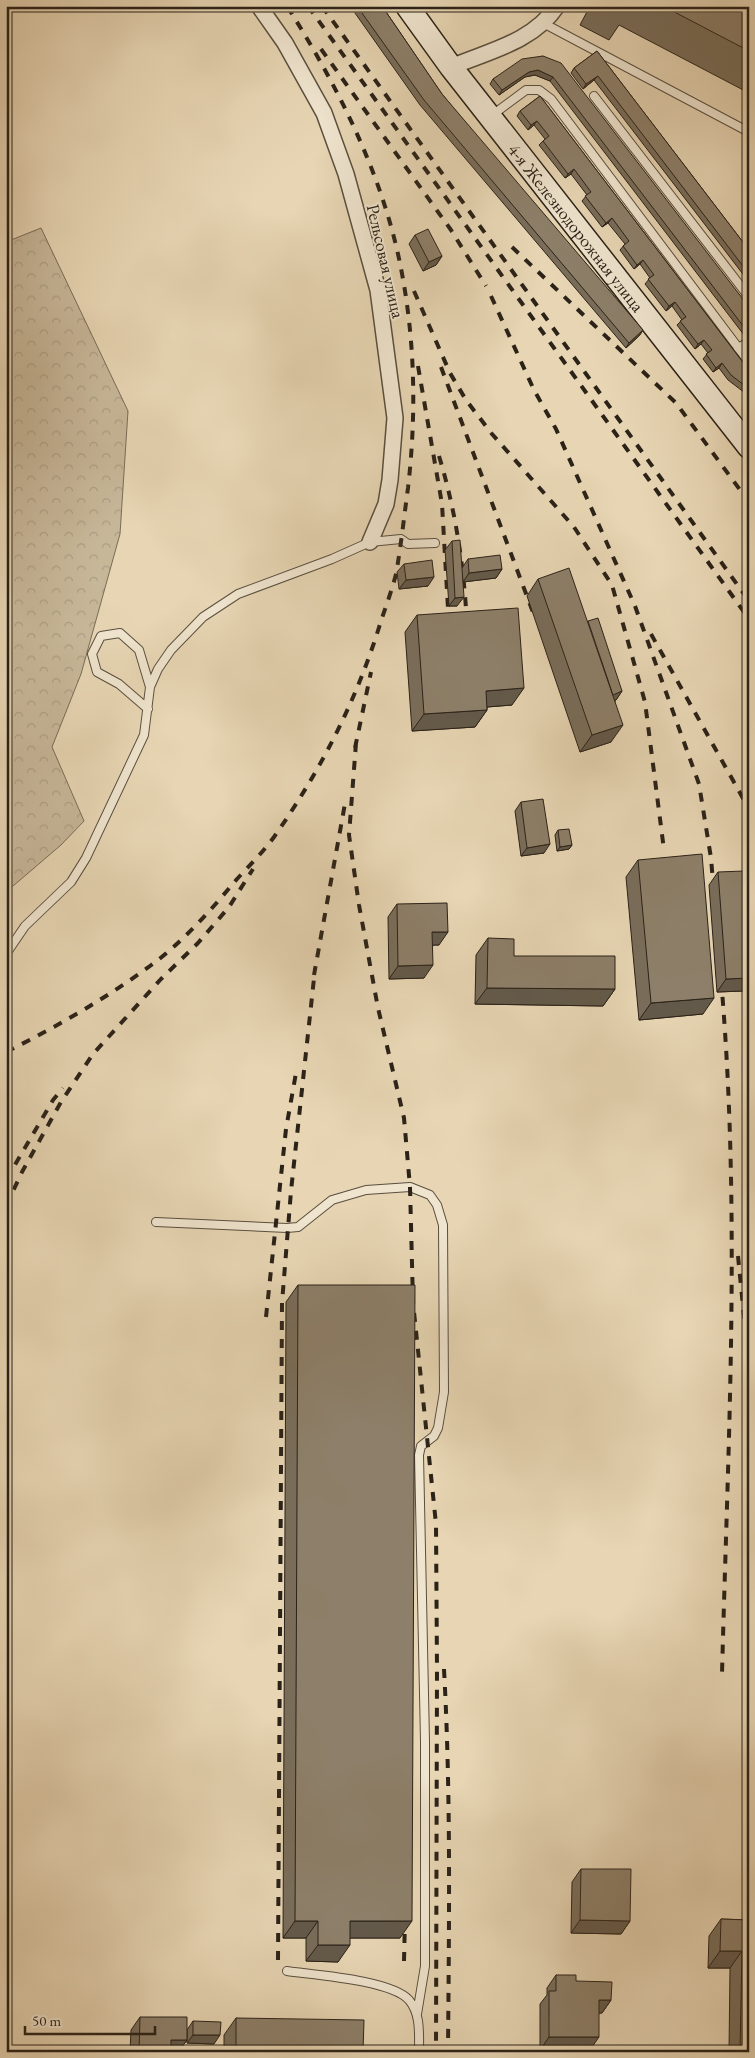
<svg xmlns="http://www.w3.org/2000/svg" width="755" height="2058" font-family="'EB Garamond',serif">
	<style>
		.forest { fill: url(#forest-crowns); stroke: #796c58 }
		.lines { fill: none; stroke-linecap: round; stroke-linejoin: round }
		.service-casing { stroke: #5a4f3f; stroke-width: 10 }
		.minor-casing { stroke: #5a4f3f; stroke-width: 18 }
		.secondary-casing { stroke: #2b2218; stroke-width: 25 }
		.service { stroke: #efe4ce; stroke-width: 8 }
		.minor { stroke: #efe4ce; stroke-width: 15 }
		.secondary { stroke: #efe4ce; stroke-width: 22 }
		.rail { stroke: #2b2218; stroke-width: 4; stroke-dasharray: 9 9; stroke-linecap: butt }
		.wall { fill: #796d5a; stroke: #2b2218 }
		.shaded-wall { fill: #63594a; stroke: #2b2218 }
		.building { fill: #8d7f69; stroke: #2b2218 }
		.labels { text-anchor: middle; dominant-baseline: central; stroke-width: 4; stroke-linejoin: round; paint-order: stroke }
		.street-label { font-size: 18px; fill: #2b2218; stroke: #efe4ce }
	</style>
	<defs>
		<pattern id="forest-crowns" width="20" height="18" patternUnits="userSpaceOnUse" patternTransform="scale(1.25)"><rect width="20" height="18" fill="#c7b799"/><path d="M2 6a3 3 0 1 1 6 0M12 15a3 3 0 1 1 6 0" fill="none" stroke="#ab9d83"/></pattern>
	</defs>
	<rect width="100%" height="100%" fill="#e7d5b3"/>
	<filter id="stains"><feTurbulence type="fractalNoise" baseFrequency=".004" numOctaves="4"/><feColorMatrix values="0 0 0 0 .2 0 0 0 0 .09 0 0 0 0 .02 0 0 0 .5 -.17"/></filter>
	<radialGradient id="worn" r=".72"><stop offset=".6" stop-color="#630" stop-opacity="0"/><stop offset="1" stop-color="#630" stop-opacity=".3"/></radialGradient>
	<path class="forest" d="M41,228l87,183 -8,123 -39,140 -29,73 32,74 -23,24 -55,47v-650z"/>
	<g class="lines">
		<g class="service-casing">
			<path id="service" d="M543,23l206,109
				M594,96l155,201
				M491,116l35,-26h13l12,9 198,263
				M738,348l11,-6
				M148,709l-29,-25 -22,-12 -5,-18 9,-18 19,-3 19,17 11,37
				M6,954l19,-28 46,-44 15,-24 58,-123 6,-48 8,-18 13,-19 32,-33 35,-23 94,-35 38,-17 31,-3 7,5 27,-1
				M156,1222l131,6 11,-1 34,-27 34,-10 44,-3 20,8 7,10 6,20 1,167 -6,36 -4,8 -13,10 -2,9 6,286v225l-8,48
				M287,1971c28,4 104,9 122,29 12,14 10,34 10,52"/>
		</g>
		<g class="minor-casing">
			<path id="minor" d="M259,6l26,37 39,70 22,61 32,116 17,128 -5,62 -4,24 -16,38
				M451,67c38,-16 82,-25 106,-61"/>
		</g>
		<g class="secondary-casing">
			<g id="secondary">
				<path id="s1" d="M407,6l44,61 298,380"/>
			</g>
		</g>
		<use href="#service" class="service"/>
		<use href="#minor" class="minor"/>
		<use href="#secondary" class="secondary"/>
		<path class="rail" d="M308,6l441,613
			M322,6l427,595
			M321,49l130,181 35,56
			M512,247l164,156 73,99
			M414,291l36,82 16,27 26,34 82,93 38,58 33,117 19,148
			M491,296l43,94 22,39 79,177 64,178 12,74 3,36
			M418,366l24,138 7,122
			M441,367l93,248
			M439,456c17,56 25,111 28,169
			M651,634l98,175
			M356,743l-7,92 10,70 19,103 26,110 6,69 3,115 23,222 1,146 -1,382
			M355,748l16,-76
			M314,975l32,-177
			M721,979c20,231 7,463 1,695
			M6,1052c50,-25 99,-53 144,-86 33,-24 61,-56 87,-87 13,-14 26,-27 37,-42 47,-67 83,-137 107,-216 5,-15 11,-31 15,-47 5,-28 8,-57 12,-86 9,-78 7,-157 -10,-234 -20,-89 -63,-172 -111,-248
			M6,1180l47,-80 10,-12
			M6,1206l16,-34 39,-70 32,-48 68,-75 37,-36 31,-36 24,-38
			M738,1256l11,111
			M266,1317l20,-188 10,-56
			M444,1669c7,128 5,255 4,383
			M278,1960l4,-657 9,-112 24,-222
			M404,1961l1,-42"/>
	</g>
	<path class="wall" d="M350,6h32l60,88 198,241 -14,13 -206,-243z
		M590,6h143l16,8v79l-130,-68 -10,15 -29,-15z
		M597,51l152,199v32l-155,-202 -11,9 -12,-16 3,-5z
		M543,56l206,251v25l-5,3 -194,-254 -15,-6 -10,2 -26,18 -9,-11 3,-5z
		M540,96l205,269 4,3v28l-21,-16 -9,-12 -6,4 -10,-13 5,-6 -7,-9 -6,5 -18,-24 5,-5 -10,-14 -6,5 -21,-27 5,-6 -10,-14 -6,5 -14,-19 5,-6 -17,-21 -6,4 -20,-26 5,-6 -16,-21 -6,4 -26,-33 6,-6 -11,-14 -6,5 -11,-14 3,-5z
		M415,235l27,21 -6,9 -13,6 -14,-27z
		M452,541l10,27 6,-9 34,10 -6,9 -33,4 -1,-8 -5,32h-8l-4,-56z
		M404,564l24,22 -29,3 -2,-17z
		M538,579l84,112 -6,9 -1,1 -4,41 -31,10 -53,-156z
		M417,615l95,90 -25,2v3l-12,17 -63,4 -7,-99z
		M521,802l23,51 -23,3 -6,-45z
		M558,830l14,15 -3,4 -12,2 -2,-16z
		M638,860l65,154 -64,6 -13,-143z
		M718,872l25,119 -26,1 -8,-107z
		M397,904l42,41h-6l-9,33 -35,1 -1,-62z
		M488,938l26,18 101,33 -12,17 -128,-2 1,-49z
		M298,1285l102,653h-50l-12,24 -32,-1v-23h-23l3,-636z
		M581,1869l49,52 -9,13 -50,-1 1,-51z
		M721,1919l28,1v132h-20l1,-84h-22l1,-32z
		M556,1975l20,6 35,19 -9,13h-3l-9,37h-50v-46l7,-9v-7z
		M140,2017l47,23 -9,12h-48l1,-22z
		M236,2018l127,34h-139v-17z
		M193,2021l21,23 -27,-1v-13z"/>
	<path class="shaded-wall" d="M538,70l15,7 -3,4 -15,-6 -10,2 -26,18 3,-5 27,-18z
		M598,76l-4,4 -11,9 3,-5z
		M537,121l-3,4 -6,5 3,-5z
		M574,169l-3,5 -6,4 3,-4z
		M612,218l-4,5 -6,4 4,-4z
		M442,256l-6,9 -13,6 6,-9z
		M643,260l-3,4 -6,5 3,-4z
		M675,302l-3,4 -6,5 3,-5z
		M643,330l-3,5 -14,13 3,-5z
		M704,340l-3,4 -6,5 3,-5z
		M722,363l-3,5 -6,4 3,-4z
		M502,569l-6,9 -33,4 6,-9z
		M434,577l-6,9 -29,3 7,-9z
		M464,597l-7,9h-8l6,-8z
		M524,688l-12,17 -38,3 12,-17z
		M622,691l-6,9 -16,5 6,-8z
		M487,710l-12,17 -63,4 12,-17z
		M623,725l-12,17 -31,10 12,-17z
		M550,844l-6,9 -23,3 6,-8z
		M572,845l-3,4 -12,2 3,-4z
		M432,932h16l-9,13h-16z
		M433,965l-9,13 -35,1 9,-13z
		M749,978v4l-6,9 -26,1 9,-13z
		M487,988l128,1 -12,17 -128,-2z
		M714,998l-11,16 -64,6 12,-17z
		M580,1920l50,1 -9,13 -50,-1z
		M295,1921h23l-12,17h-23z
		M350,1921h62l-12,17h-62z
		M318,1945h32l-12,17 -32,-1z
		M720,1951h22l-12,17h-22z
		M599,2000h12l-9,13h-12z
		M193,2035h27l-6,9 -27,-1z
		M549,2037h50l-9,13h-50z
		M171,2040h16l-9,12h-15z"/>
	<path class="building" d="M357,6h25l60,88 201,236 -14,13 -205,-243z
		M624,6h8l-2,3z
		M663,6h70l16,8v37z
		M597,51l152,199v24l-151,-198 -12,8 -12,-16z
		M543,56l18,7 188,244v23l-2,1 -194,-254 -15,-7 -9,2 -27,18 -9,-11 29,-20z
		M540,96l205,269 4,3v21l-18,-14 -9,-12 -6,5 -10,-14 6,-4 -8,-10 -6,4 -18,-23 6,-4 -11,-15 -6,4 -21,-27 6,-4 -11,-15 -6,5 -14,-19 6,-5 -17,-23 -6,5 -21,-27 6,-4 -17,-23 -6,5 -25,-33 6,-5 -12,-15 -6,4 -11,-14z
		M428,229l14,27 -13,6 -14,-27z
		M460,540l4,57 -9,1 -3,-57z
		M500,555l2,14 -33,4 -1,-14z
		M432,560l2,17 -28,3 -2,-16z
		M569,568l54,157 -31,10 -54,-156z
		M518,608l6,80 -38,3 1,19 -63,4 -7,-99z
		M598,618l24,73 -9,4 -25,-74z
		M543,799l7,45 -23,4 -6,-46z
		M569,829l3,16 -12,2 -2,-17z
		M702,854l12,144 -63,5 -13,-143z
		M744,871l5,66v41l-23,1 -8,-107z
		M447,903l1,29h-16l1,33 -35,1 -1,-62z
		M488,938l26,1v17h101v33l-128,-1z
		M298,1285h117l-3,636h-62v24h-32v-24h-23z
		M581,1869h50l-1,52 -50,-1z
		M721,1919l28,1v132h-9l2,-101h-22z
		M556,1975h20v6l36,1 -1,18h-12v37h-50v-46h7z
		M140,2017h47v23h-16v12h-32z
		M236,2018l128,2 -1,32h-127z
		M193,2021l28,1 -1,13h-27z"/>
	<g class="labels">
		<g class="street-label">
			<text stroke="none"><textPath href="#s1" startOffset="279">4-я Железнодорожная улица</textPath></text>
			<text transform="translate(386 261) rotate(77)">Рельсовая улица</text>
		</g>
	</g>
	<rect width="755" height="2058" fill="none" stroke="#e7d5b3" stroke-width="25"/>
	<rect x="8" y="8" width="740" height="2043" fill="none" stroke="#2b2218" stroke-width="2.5"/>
	<rect x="12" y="12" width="730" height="2033" fill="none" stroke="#2b2218"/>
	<path d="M25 2026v8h130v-8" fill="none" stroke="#2b2218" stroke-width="2.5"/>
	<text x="32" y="2026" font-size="15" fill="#2b2218" stroke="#efe4ce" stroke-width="4" paint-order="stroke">50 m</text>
	<rect width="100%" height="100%" filter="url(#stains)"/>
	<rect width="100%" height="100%" fill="url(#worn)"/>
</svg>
